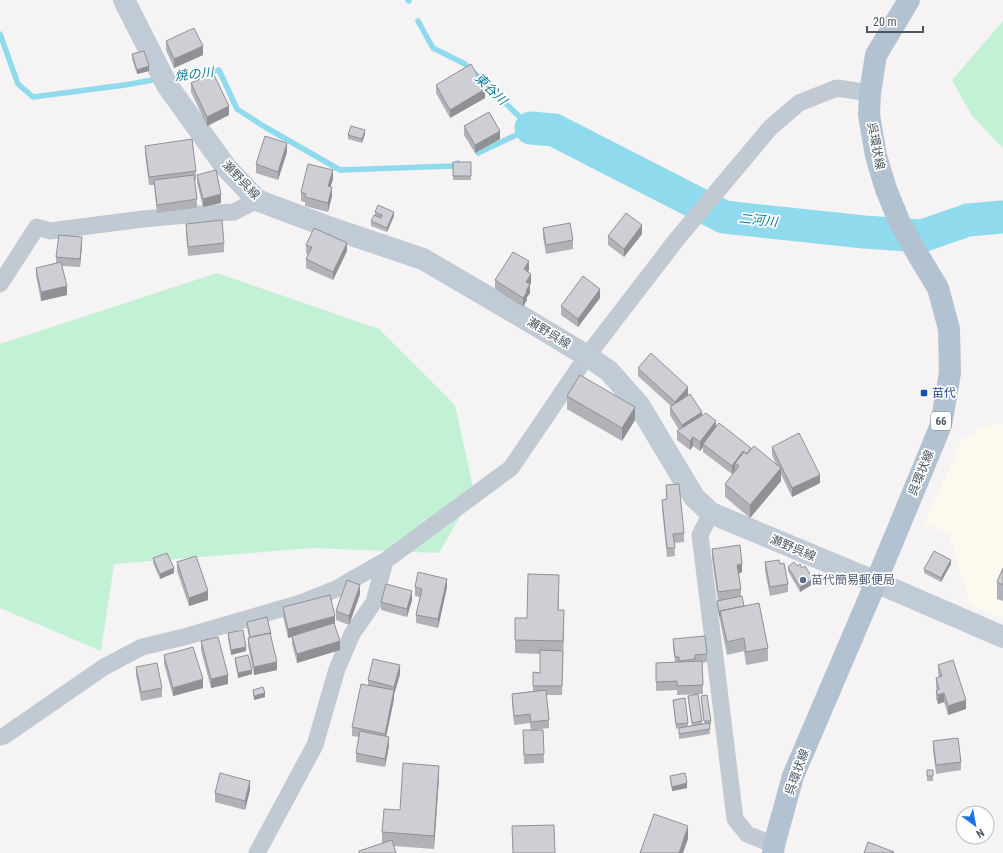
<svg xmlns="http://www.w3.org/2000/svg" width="1003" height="853" font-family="'Roboto Condensed','Noto Sans JP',sans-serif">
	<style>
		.commercial { fill: #fdf9ef }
		.green { fill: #c3f1d5 }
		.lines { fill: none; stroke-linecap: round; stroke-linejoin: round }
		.stream { stroke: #90daee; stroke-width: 5.5 }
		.river { stroke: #90daee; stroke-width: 33 }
		.street { stroke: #c1cad2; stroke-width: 17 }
		.secondary { stroke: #c1cbd6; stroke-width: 22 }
		.primary { stroke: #b3c2d1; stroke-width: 22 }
		.wall { fill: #b0b2b7 }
		.shaded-wall { fill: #909195 }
		.building { fill: #cdcfd5; stroke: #909195 }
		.transit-dot { fill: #1a4fb4; stroke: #fff; stroke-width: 1.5 }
		.service-dot { fill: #5c6f8a; stroke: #fff; stroke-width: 1.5 }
		.labels { text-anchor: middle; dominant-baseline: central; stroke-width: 3.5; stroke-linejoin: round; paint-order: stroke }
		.shield { fill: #fff; stroke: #808990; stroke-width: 1 }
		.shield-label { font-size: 11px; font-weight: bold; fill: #4a5661 }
		.street-label { font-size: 12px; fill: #4a5661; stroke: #fff }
		.transit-label { font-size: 12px; fill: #164399; stroke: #fff; text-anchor: start }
		.service-label { font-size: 12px; fill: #4e5e75; stroke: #fff; text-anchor: start }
		.water-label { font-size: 13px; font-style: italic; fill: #0c7c9b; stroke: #fff }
	</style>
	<rect width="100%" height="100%" fill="#f5f3f3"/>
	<path class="commercial" d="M987,425h16v193l-32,-13 -22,-70 -25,-12 39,-84z"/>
	<path class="green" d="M1003,21v127l-31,-32 -20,-36z
		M217,273l162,56 76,76 19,87 -35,61 -127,-5 -198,16 -13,87 -101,-43v-264z"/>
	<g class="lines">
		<path class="stream" d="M408,0l1,1
			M418,21l15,27 32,16 66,64 -53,25
			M0,34l18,50 15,13 92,-12 33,-6
			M169,78l50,-8 18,39 28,18 75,43 113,-4 5,-3"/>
		<path class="river" d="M531,128l23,2 170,87 140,15 58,4 46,-16 35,-3"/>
		<path class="street" d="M0,284l37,-57 13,4 93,-12 55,-5 36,-2 23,-12
			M711,513l-11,22 35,284 12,15 27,11
			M0,737l4,-1 100,-69 38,-20 42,-10 117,-34 35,-14 49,-28 126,-93 76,-112 90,-117 93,-111 29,-25 38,-15 33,5
			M257,853l58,-108 22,-76 15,-35 22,-32 11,-41"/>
		<path class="secondary" d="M124,0l43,85 58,81 32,34 74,28 92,31 116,68 48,29 22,15 30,34 55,92 17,16 165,69 127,55"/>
		<path class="primary" d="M773,853l1,-8 19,-69 83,-194 65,-157 9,-52 -1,-44 -11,-41 -20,-33 -19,-34 -13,-32 -10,-33 -7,-41 1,-22 6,-38 33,-55"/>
	</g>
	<path class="wall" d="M166,41l37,14 -29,13 -8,-18z
		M132,54l17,17 -12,3 -5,-15z
		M191,83l38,32 -22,11 -16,-34z
		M436,85l49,13 -35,20 -14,-25z
		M464,126l36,13 -25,14 -11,-18z
		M365,134l-3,9 -14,-4v-4z
		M145,146l51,25v9h-2l3,19v9l-40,5 -3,-28h-5l-4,-31z
		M287,152l-9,28 -22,-7v-9z
		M453,162h18v18h-18z
		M197,175l24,28 -18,4 -6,-24z
		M333,179l-3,8 2,9 -4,16 -23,-6v-4l-4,-1v-9z
		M375,212l19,4 -7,16 -16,-6v-5l4,-5z
		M186,224l38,19v9l-36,4 -2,-23z
		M543,228l30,12v9l-27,5 -3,-17z
		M642,234l-18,23 -16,-12v-9z
		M82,245l-2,22 -18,-1 5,29 -26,6 -5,-25v-8l20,-5v-6z
		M306,245l41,6 -14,29 -27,-12v-9l2,-4 -2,-2z
		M529,270l-2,2 4,11 -1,2v8l-3,4v3l-4,7 -28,-18v-9z
		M600,298l-22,29 -17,-12v-9z
		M638,368l50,27 14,21 14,11 35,22 25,15 -4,-9v-8l48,36 -28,14 -11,-23v7l-31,37 -25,-21v-13l10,-13v-1l-3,4 -29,-22v-5l-3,4 -7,-5 -3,4 -13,-10v-9l2,-1 -9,-15v-8l1,-1 -33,-30z
		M567,396l68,24 -13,21 -55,-32z
		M666,485l18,48v9l-10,1 1,13 -8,1 -5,-48v-9l4,-1z
		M712,549l30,23 -3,2 2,15v7l3,10 24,42v13l-22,4 -2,-14 -17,4 -10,-49v-5h1l-6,-43z
		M153,558l21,15 -14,6 -7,-16z
		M177,562l31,38 -19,6 -12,-35z
		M765,562l15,2 8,20v8l-18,4 -5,-25z
		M951,564l-10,18 -17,-9v-4z
		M797,566l5,2 11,16 -13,8 -12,-21v-4z
		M1003,568v33l-6,-2v-17z
		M415,587h32l-9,41 -22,-5v-8l4,-18 -5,-1z
		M559,588v22l5,13 -2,72h-16l3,25v8l-15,2h9l1,33 -20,1 -1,-34h8l-1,-7 -16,2 -2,-23v-8l21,-3v-19l7,1v-19l-25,-1v-13l12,-22z
		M360,594l-11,31 -13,-5v-9z
		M412,600l-5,17 -26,-7v-8z
		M283,607l52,18 5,25 -43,13 -5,-19v-7l-4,1 -5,-22z
		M247,622l24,15 6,33 -23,5 -6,-29v-8h1l-2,-11z
		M228,633l18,18 -15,4 -3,-17z
		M673,639l34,15v8l-5,1 1,31 -26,1v-5l-21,1v-28l19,-1 -2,-14z
		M201,641l27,43 -17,4 -10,-38z
		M164,655l39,33 -30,8 -9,-32z
		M235,658l17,16 -14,4 -3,-15z
		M938,665l28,44 -18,6 -4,-13 -6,2 -2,-5v-9h1l-1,-3v-9l3,-1 -1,-3z
		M136,667l26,21v9l-21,4 -5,-26z
		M400,674l-6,21v4l-8,38 3,9 -4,21 -29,-5v-9l3,-16 -7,-1v-9l16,-42v-5z
		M253,690l12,7 -11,3 -1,-6z
		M688,696l14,25v3l2,-1 -3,-23v-4l10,25v4h-2l1,9 -31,5v-11l-3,1 -3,-29 15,23v3l4,-1 -4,-25z
		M933,741l28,21v8l-25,4 -3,-24z
		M927,770h6v11h-6z
		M670,776l17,12 -15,3 -2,-11z
		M439,778l-5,71 -40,-3 2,7h-37v-2l23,-8v-11l18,-22z
		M250,790l-5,20 -30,-8v-9z"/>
	<path class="shaded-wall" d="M203,46v9l-29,13v-9z
		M149,66v5l-12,3v-4z
		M485,89v9l-35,20v-8z
		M229,106v9l-22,11v-9z
		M365,130v4l-3,9v-4z
		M500,131v8l-25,14v-8z
		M287,143v9l-9,28v-8z
		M333,170v9l-5,16v-9z
		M332,187v9l-4,16v-9z
		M221,194v9l-18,4v-8z
		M394,212v4l-7,16v-4z
		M642,225v9l-18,23v-8z
		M82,237v8l-2,22v-8z
		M347,243v8l-14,29v-8z
		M529,261v9l-5,8v-9z
		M531,274v9l-1,2v8l-3,4v3l-4,7v-9l3,-16z
		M67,286v9l-26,6v-9z
		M600,289v9l-22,29v-8z
		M688,387v9l-13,14v-8z
		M635,407v13l-13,21v-13z
		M702,412v9l-20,13v-9z
		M716,421v9l-13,14v3l-3,4v-9z
		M693,437v9l-3,4v-9z
		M743,451v8l-8,4v7l-3,4v-8z
		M781,468v13l-31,37v-13z
		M820,475v8l-28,14v-9z
		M951,560v4l-10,18v-4z
		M742,564v8l-5,2v-9z
		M174,568v5l-14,6v-5z
		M447,579v8l-9,41v-9z
		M813,579v5l-13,8v-5z
		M360,585v9l-11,31v-9z
		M208,591v9l-19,6v-8z
		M412,591v9l-5,17v-8z
		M564,610v13l-1,31v-13z
		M335,616v9l-47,13v-9z
		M340,641v9l-43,13v-9z
		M246,647v4l-15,4v-5z
		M277,662v8l-23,5v-8z
		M400,665v9l-6,21v-8z
		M252,670v4l-14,4v-5z
		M228,675v9l-17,4v-9z
		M203,679v9l-30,8v-8z
		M394,690v9l-9,43v-8z
		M265,693v4l-11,3v-4z
		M944,693v9l-6,2v-9z
		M966,700v9l-18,6v-9z
		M389,737v9l-4,21v-8z
		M439,766v12l-5,71v-13z
		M250,781v9l-5,20v-9z
		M687,783v5l-15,3v-4z
		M688,826v13l-5,14h-4z"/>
	<path class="building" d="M194,28l9,18 -29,13 -8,-18z
		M144,51l5,15 -12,4 -5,-16z
		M471,64l14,25 -35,21 -14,-25z
		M213,73l16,33 -22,11 -16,-34z
		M489,112l11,19 -25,14 -11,-19z
		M351,126l14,4 -3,9 -14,-4z
		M265,136l22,7 -9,29 -22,-8z
		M192,139l4,32 -47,6 -4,-31z
		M453,162h18v14h-18z
		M308,164l25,6 -5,16 4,1 -4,16 -23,-6 1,-3 -5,-2z
		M216,170l5,24 -18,5 -6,-24z
		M194,175l3,24 -40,6 -3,-25z
		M378,205l16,7 -7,16 -16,-7 3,-6 7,3 1,-3 -7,-3z
		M626,213l16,12 -18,24 -16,-13z
		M222,220l2,23 -36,4 -2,-23z
		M570,223l3,17 -27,5 -3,-17z
		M314,228l33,15 -14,29 -27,-13 6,-12 -6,-2z
		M59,235l23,2 -2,22 -24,-2z
		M513,252l16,9 -5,8 7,5 -5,8 4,2 -4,7 1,1 -4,6 -28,-18z
		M61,262l6,24 -26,6 -5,-24z
		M583,276l17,13 -22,30 -17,-13z
		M651,353l37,34 -13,15 -37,-34z
		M580,375l55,32 -13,21 -55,-32z
		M690,394l12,18 -20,13 -12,-18z
		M706,413l10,8 -16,21 -7,-5 -3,4 -13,-10z
		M719,423l32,25 -4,6 -4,-3 -11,15 -29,-22z
		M799,433l21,42 -28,13 -20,-41z
		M754,446l27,22 -31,37 -25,-21 14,-18 -4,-3 9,-11 3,2z
		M679,484l5,49 -11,1 2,14h-8l-5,-48 5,-1 -1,-14z
		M740,545l2,19 -5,1 4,24 -23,3 -6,-43z
		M934,551l17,9 -10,18 -17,-9z
		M167,553l7,15 -14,6 -7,-16z
		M196,556l12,35 -19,7 -12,-36z
		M779,560l1,4 4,-1 4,21 -18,3 -5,-25z
		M794,562l3,4 3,-2 2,4 3,-2 8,13 -13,8 -12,-20z
		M1003,568v17l-6,-3z
		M418,572l29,7 -9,40 -22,-4 6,-26 -7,-2z
		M528,574l31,1 -1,35h6l-1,31 -48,-1v-22h12z
		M347,580l13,5 -11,31 -13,-5z
		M386,584l26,7 -5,18 -26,-7z
		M330,595l5,21 -47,13 -5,-22z
		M742,596l2,10 -24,5v5l-3,-15z
		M759,603l9,45 -22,4 -2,-14 -17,4 -7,-31z
		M267,617l4,17 -1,-1 -20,4 -3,-15z
		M334,623l6,18 -43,13 -5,-18z
		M243,630l3,17 -15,3 -3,-17z
		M270,633l7,29 -23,5 -6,-29z
		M705,636l2,18 -12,1v4l-16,2v-4h-4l-2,-18z
		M218,637l10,38 -17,4 -10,-38z
		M193,647l10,32 -30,9 -9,-33z
		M540,650l23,1 -1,35h-29v-14l7,1z
		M248,655l4,15 -14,3 -3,-15z
		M373,659l27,6 -6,22 -26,-7z
		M953,660l13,40 -18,6 -4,-13 -6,2 -2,-5 3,-1 -3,-11 6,-2 -4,-11z
		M702,661l1,24 -26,1v-5l-21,1v-19z
		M157,663l5,25 -21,4 -5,-25z
		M361,684l33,6 -9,44 -33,-7z
		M263,687l2,6 -11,3 -1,-6z
		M546,690l3,30 -18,2 -1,-8 -16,2 -2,-22z
		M698,694l4,27 -10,2 -4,-27z
		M707,695l4,26h-7l-3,-25z
		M685,698l3,25 -12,1 -3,-24z
		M709,723l1,6 -31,5v-6z
		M523,730h20l1,24 -20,1z
		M360,731l29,6 -4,22 -29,-6z
		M958,738l3,24 -25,3 -3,-24z
		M403,763l36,3 -5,70 -52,-4 2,-23 16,1z
		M927,770h6v6h-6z
		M220,773l30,8 -5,20 -30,-8z
		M685,773l2,10 -15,4 -2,-11z
		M654,814l34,12 -9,27h-39z
		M554,825l1,28h-42l-1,-27z
		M392,840l4,13h-37v-2z
		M868,842l26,10 -1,1h-29z"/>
	<rect class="transit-dot" x="920" y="389" width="8" height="8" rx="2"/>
	<circle class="service-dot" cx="803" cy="580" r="4"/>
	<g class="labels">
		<rect class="shield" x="931" y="412" width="20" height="18" rx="3"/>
		<g class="shield-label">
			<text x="941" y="421">66</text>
		</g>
		<g class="street-label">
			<text transform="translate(876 146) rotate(79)">呉環状線</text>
			<text transform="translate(241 180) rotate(46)">瀬野呉線</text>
			<text transform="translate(549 333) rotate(31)">瀬野呉線</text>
			<text transform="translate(921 473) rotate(-68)">呉環状線</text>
			<text transform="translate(793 548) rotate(23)">瀬野呉線</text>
			<text transform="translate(797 772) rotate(-70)">呉環状線</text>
		</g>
		<g class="transit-label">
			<text x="932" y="393">苗代</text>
		</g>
		<g class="service-label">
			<text x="811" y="580">苗代簡易郵便局</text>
		</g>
		<g class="water-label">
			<text transform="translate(194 74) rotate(-6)">焼の川</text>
			<text transform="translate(491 89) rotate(44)">東谷川</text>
			<text transform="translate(758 220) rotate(6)">二河川</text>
		</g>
	</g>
	<g transform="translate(975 825) rotate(148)"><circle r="19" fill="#ffffff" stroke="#b7bbc0"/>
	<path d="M0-3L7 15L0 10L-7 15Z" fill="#1a73e8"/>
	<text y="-6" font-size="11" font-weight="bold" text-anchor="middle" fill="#4a5661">N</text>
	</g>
	<path d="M867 26v6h56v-6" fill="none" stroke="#4a5661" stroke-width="2"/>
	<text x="873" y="26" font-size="12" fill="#4a5661" stroke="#ffffff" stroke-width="3" paint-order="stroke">20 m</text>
</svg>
